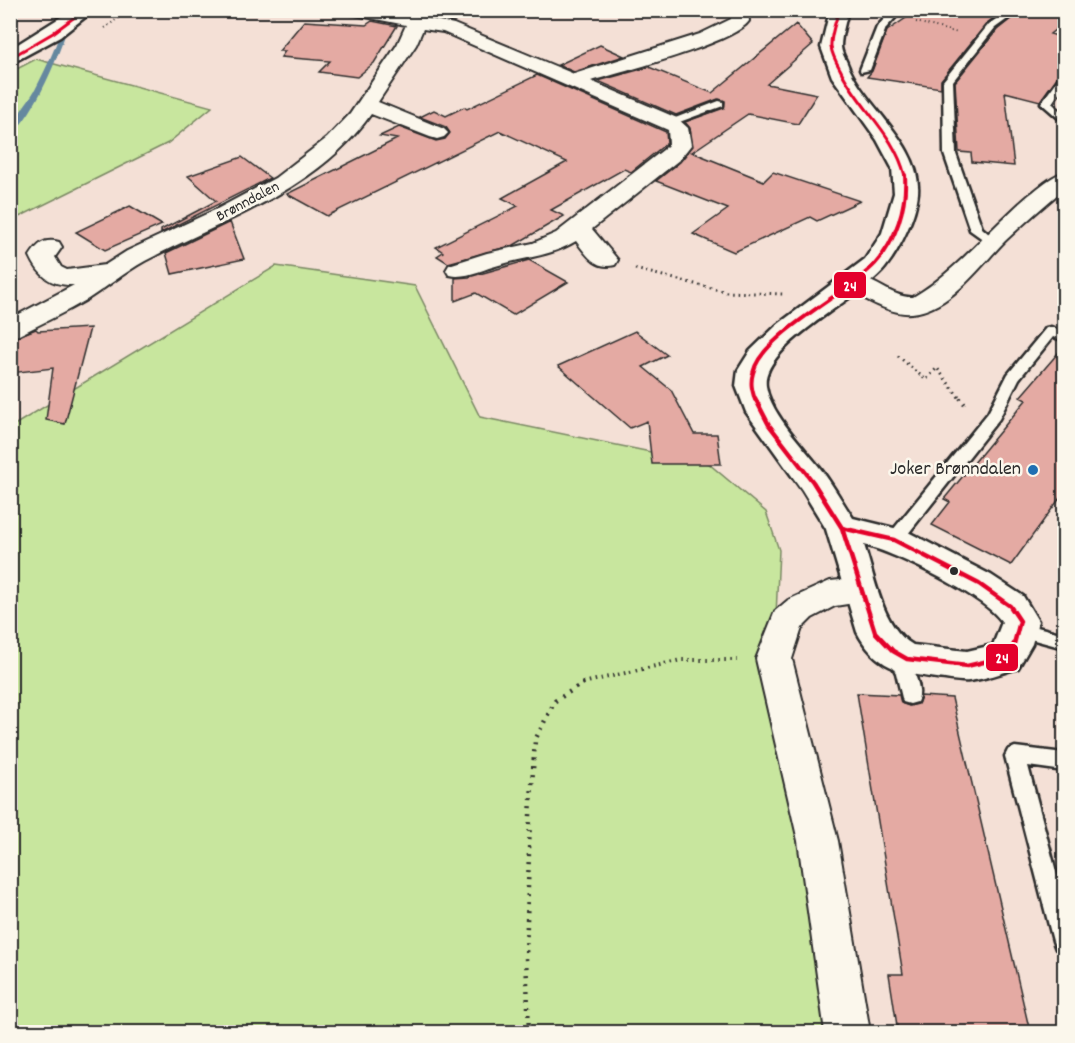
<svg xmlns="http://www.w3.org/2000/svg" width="1075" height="1043" font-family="Dekko,sans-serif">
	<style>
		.green { fill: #c8e69e; stroke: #7a8864; stroke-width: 1.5 }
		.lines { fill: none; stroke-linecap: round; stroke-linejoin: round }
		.stream { fill: #65889f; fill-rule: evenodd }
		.building { fill: #e4aaa3; stroke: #2b2b2b; stroke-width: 1.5 }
		.lane-casing { stroke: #2b2b2b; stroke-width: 5 }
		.street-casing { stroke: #2b2b2b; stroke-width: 4 }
		.secondary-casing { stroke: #2b2b2b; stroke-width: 5 }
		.path-far3 { stroke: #2b2b2b; stroke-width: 2; stroke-dasharray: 1 3; stroke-linecap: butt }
		.path-far2 { stroke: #2b2b2b; stroke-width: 3; stroke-dasharray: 1.5 4; stroke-linecap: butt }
		.path-far1 { stroke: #2b2b2b; stroke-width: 4; stroke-dasharray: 1.5 4.5; stroke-linecap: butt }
		.path { stroke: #2b2b2b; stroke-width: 4.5; stroke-dasharray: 2 6; stroke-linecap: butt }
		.lane { fill: #fbf7ec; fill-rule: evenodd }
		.street { fill: #fbf7ec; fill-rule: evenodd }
		.secondary { fill: #fbf7ec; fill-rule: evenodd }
		.bus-1-far2-casing { stroke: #fbf7ec; stroke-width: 6 }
		.bus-1-far1-casing { stroke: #fbf7ec; stroke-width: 8 }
		.bus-1-casing { stroke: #fbf7ec; stroke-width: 9 }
		.bus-1-far2 { stroke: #e4002b; stroke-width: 3 }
		.bus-1-far1 { stroke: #e4002b; stroke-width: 4 }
		.bus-1 { stroke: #e4002b; stroke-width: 4.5 }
		.poi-dot { fill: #1f6fb2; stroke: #fbf7ec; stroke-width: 2 }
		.bus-dot { fill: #2b2b2b; stroke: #fbf7ec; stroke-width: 2 }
		.labels { text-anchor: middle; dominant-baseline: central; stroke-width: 5; stroke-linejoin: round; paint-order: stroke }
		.far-street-label { font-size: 16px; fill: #2b2b2b; stroke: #fbf7ec }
		.poi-label { font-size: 20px; fill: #2b2b2b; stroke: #fbf7ec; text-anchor: end }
		.line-badge { stroke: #fbf7ec; stroke-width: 2 }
		.badge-label { font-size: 16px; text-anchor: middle; font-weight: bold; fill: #fff }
	</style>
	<rect width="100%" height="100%" fill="#f4e0d6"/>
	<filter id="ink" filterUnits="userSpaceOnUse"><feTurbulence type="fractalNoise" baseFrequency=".0167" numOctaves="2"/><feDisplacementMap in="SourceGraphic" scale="12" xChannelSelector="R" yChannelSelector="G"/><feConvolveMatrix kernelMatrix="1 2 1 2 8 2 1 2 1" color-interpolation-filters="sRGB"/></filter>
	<g filter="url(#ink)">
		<path class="green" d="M36,59l176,48 -44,36 -157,78v-149z
			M276,266l139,20 65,131 229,47 57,48 13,38 -5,109 73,373h-836v-605z"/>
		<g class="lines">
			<path class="stream" d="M66,10h6c-6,31 -37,108 -62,125 0,-12 18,-33 25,-45 13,-25 25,-51 31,-80z"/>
		</g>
		<path class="building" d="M918,10h86l-17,13 -46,57v8l-74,-11 5,-6 15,-40z
			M1022,10h43v12l-15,12 15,4v36l-7,2 -18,25 -35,-9 9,74 -42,-4 -1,-9 -12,-1 -4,-70 42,-52z
			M304,21l62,4 6,-4 25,5 -23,37 -17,14 -38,-5 11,-11 -49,-4 4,-6h-6z
			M796,24l17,20 -46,40 50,10 -19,30 -50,-10 -56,38 72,29 9,-9 87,29 -43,20 -7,-4 -76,35 -41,-18 35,-25 -72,-28 24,-19 13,-16 -3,-18 -5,-6 39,-14 1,-7 -7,-2 -42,16 -78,-34 51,-14 63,26z
			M600,45l24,11 -50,16 -16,-7z
			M537,75l129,57 1,11 -36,29 -7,-3 -73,41 13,6 -50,29 -66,18 -11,-7 6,-4 -7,-5 82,-41 -16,-8 65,-36 -67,-31 -173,85 -40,-22 110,-55 -17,-3 19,-9 37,14 9,-2 5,-6 -4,-6 -26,-10 14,-7 12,6 18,-9 3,2z
			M242,157l28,21 -109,55v-3l55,-29 -28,-25z
			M130,206l32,19 -57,25 -29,-18z
			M230,222l14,37 -72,15 -6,-21z
			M529,260l39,22 -55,33 -37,-22 -21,8v-23l14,-1z
			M90,328l-25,96 -19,-4 7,-52 -43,5v-34l26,-10 2,2z
			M635,331l32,24 -24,12 28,23 23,44h23l4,30h-69l-5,-43 -17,7 -72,-62z
			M1065,345v146l-54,74 -79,-40 18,-23 -6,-3 82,-99 -6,-3z
			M857,693l42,2 2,8 8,3 9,-2 3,-8 31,2 78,334h-132l-9,-58h14z"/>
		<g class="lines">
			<g class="lane-casing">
				<path id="lane" d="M892,10h10l-16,18 -16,42 -9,2 -1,-2 17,-43z
					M1009,10h11l-25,18 -42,53 3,73 26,74 15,13 -6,4 -21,-15 -26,-76 -1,-73 46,-57z
					M1064,76v9l-12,18 12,12v8l-23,-20 19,-26z
					M719,101l4,1v4l-49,18h-8l-1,-2z
					M1051,327l13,5v9l-11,-4 -34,42 -20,40 -99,125 -6,2 -6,-2 -2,-4 2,-4 100,-123 20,-39 38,-46z
					M1018,622l46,12v14l-52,-14 -3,-5 3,-5z
					M895,647l6,2c8,14 24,37 16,53l-7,2 -7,-2 -7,-29 -10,-19 3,-5z
					M1015,747l49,6v18l-36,-5 36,136v50l-8,-3 -3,-8 -48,-185 3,-6z"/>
			</g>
			<g class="street-casing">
				<path id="street" d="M347,10h39l68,14 120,50 126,-40 31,-15 -1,-9h18l1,11c-15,22 -127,51 -158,60l86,37 11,10 3,17 -12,15 -87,69 26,31 -3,5c-20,5 -28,-10 -39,-24 -24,15 -50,16 -77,24 -16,4 -33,14 -50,10l-3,-5 3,-5 38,-12 46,-10 23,-10 107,-83 6,-6 -1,-14 -225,-98 -20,-3 -7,16 -38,57 66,27 4,4 -4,4 -7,2 -7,-2 -59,-23c-54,77 -147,105 -226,147 -20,11 -38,26 -57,38 -22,13 -46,24 -69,36l-9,2v-18l64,-34c-23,1 -35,-9 -44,-29 8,-12 14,-18 29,-14l3,5 -7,10 6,10 6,3 38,-5 22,-14 90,-42 58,-31 52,-40 23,-24 47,-69 9,-20 -56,-11z
					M1064,172v17c-20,17 -40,34 -59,52 -25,25 -54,68 -93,72 -23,2 -49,-16 -69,-26l-4,-5 4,-5c26,-7 45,21 70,20 42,-24 78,-70 116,-102 11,-8 22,-19 35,-23z
					M861,578l12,4 5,9 -5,9 -38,6 -23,12 -10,10 -10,31 46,182 32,191h-45l-27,-191 -42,-182 19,-48 13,-11 42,-19z"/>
			</g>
			<g class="secondary-casing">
				<path id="secondary" d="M72,10h22l-34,27 -50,27v-15z
					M830,10h18c-2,11 -7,25 -7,36 0,6 4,12 6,17 16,43 75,81 71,130 -2,23 -18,56 -33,75 -23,29 -125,78 -119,118 4,28 40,63 57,86 11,15 20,31 30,46l53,13 85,44 32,21 15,25 -6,23 -14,24c-16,5 -33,11 -49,13 -10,1 -22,-2 -32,-3 -37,-5 -62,-11 -80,-46l-31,-103 -24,-39 -56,-78 -10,-26 2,-16 12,-19 27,-26 88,-66 17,-26 12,-40 -2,-25 -15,-28 -45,-63 -11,-30zM864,545c32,8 121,51 138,77l-9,23 -26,6 -54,-6c-31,-18 -38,-67 -49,-100z"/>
			</g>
			<path class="path-far3" d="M766,15l13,-5
				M916,22l42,11
				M105,28l24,-18"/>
			<path class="path-far2" d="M635,269l92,23 56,2
				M898,356l28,24 11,-12 24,32"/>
			<path class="path-far1" d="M960,398l7,9
				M583,683l98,-23h56"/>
			<path class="path" d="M529,1032l-3,-74 4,-142 5,-76 20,-39 30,-19"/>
			<use href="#lane" class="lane"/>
			<use href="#street" class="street"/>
			<use href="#secondary" class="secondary"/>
			<g class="bus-1-far2-casing">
				<path id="bus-1-far2" d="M839,10c-3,12 -9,25 -8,37 1,7 5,15 9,22 18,38 55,65 65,107
					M10,58l43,-25 31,-23"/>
			</g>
			<g class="bus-1-far1-casing">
				<path id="bus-1-far1" d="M755,400c-3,-10 -5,-17 -2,-27 8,-38 94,-79 122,-109 21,-23 32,-58 30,-89"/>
			</g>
			<g class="bus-1-casing">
				<path id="bus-1" d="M755,398l14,27 44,57 29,46
					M842,528l52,12 85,44 31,22 10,15 -6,23 -9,13 -38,9 -60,-7 -14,-8 -18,-19z"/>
			</g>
			<use href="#bus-1-far2" class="bus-1-far2"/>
			<use href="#bus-1-far1" class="bus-1-far1"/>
			<use href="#bus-1" class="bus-1"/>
		</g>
	</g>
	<circle class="poi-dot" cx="1033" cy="470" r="6"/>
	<circle class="bus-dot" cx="954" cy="571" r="5"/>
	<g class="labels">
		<g class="far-street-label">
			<text transform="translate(248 202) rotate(-28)">Brønndalen</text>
		</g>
		<g class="poi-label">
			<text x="1021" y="470">Joker Brønndalen</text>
		</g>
	</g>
	<g class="line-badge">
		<rect x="833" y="271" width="34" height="28" rx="6" fill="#e4002b"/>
		<rect x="985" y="643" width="34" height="29" rx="6" fill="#e4002b"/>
	</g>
	<g class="badge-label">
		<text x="850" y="291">24</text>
		<text x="1002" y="663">24</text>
	</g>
	<rect width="1075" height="1043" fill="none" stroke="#fbf7ec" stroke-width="36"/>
	<rect x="18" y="18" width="1039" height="1007" fill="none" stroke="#2b2b2b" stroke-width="2" filter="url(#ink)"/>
</svg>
